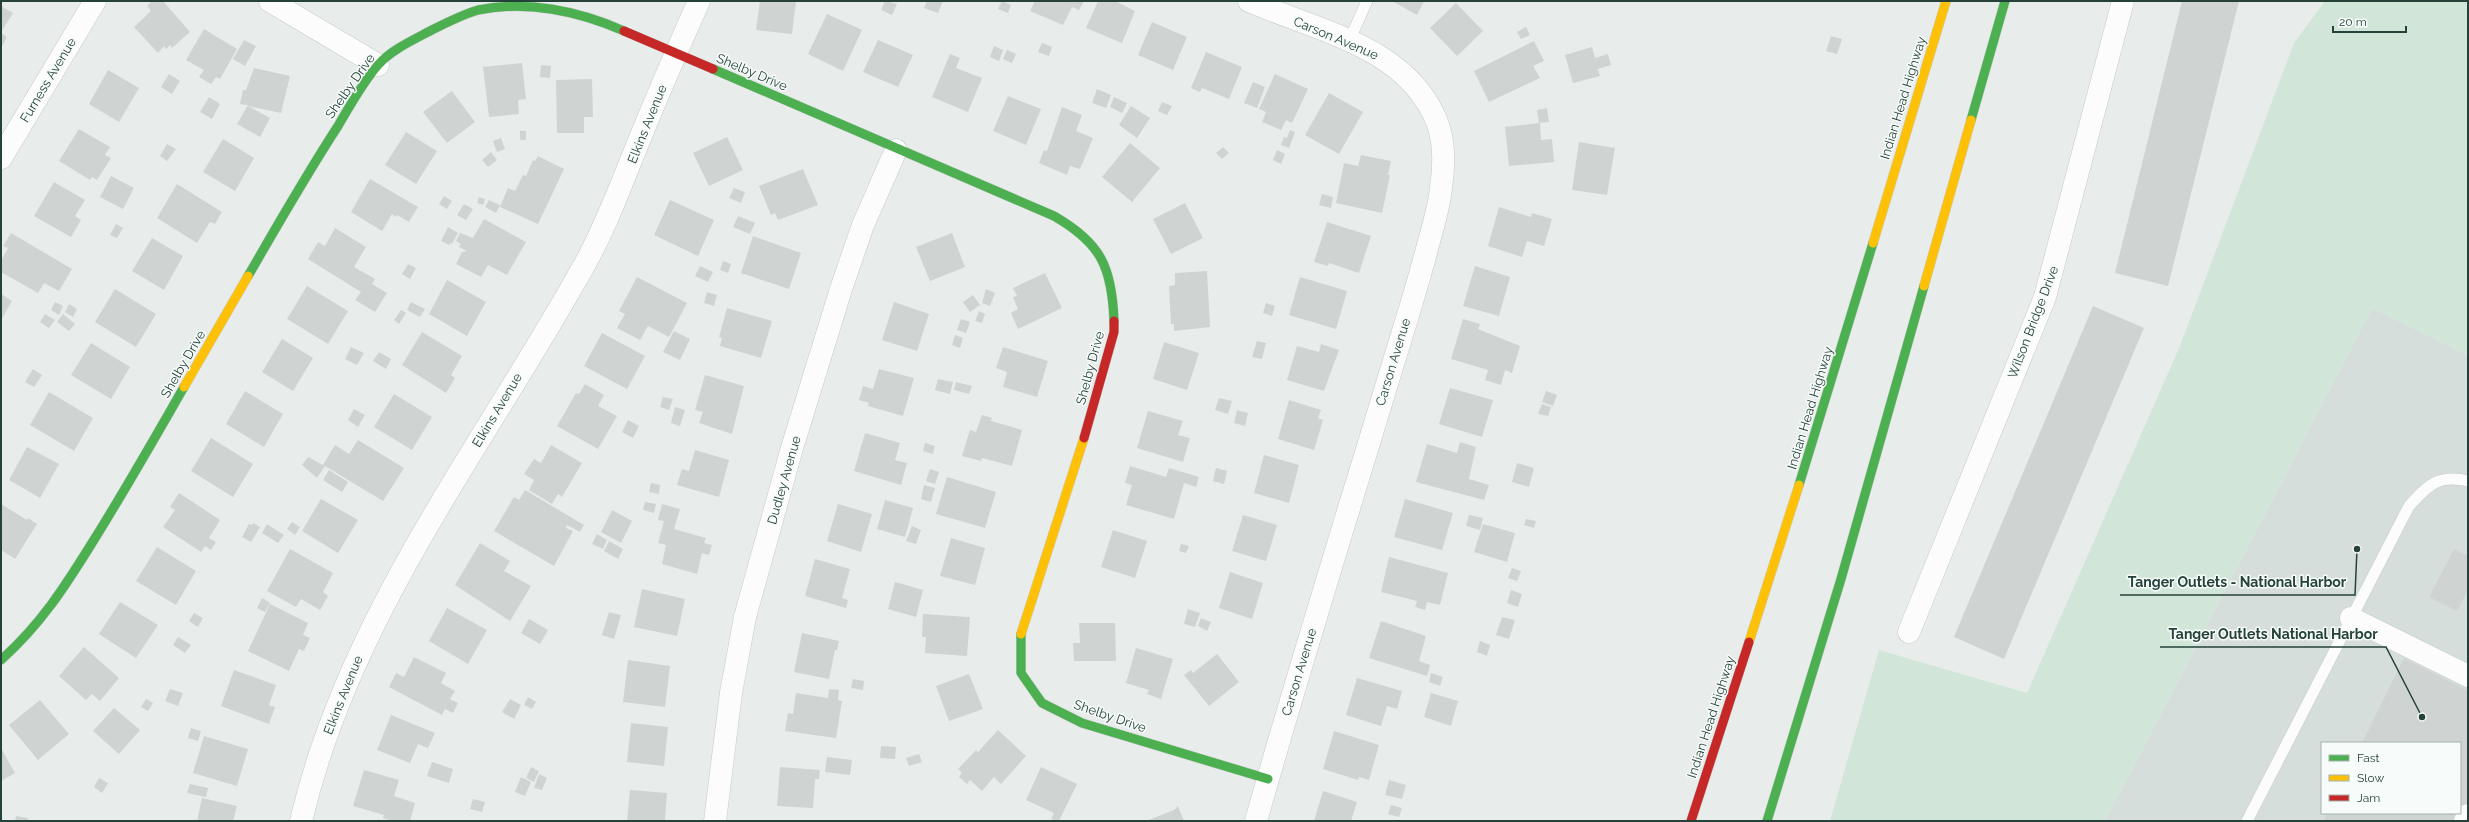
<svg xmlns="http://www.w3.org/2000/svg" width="2469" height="822" font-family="Raleway,sans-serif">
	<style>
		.built { fill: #d6dedb; fill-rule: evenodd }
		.green { fill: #d1e6d8 }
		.building { fill: #cfd4d2 }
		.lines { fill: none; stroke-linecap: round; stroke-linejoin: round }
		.lane-casing { stroke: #c5cac8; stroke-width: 12 }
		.street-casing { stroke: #c5cac8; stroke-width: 23 }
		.fast-casing { stroke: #c3cbc8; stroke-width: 10 }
		.slow-casing { stroke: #c3cbc8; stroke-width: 10 }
		.jam-casing { stroke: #c3cbc8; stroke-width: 10 }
		.lane { stroke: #fcfcfc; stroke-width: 11 }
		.street { stroke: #fcfcfc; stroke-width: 22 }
		.fast { stroke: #4caf50; stroke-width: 9 }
		.slow { stroke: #ffc107; stroke-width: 9 }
		.jam { stroke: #c62828; stroke-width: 9 }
		.labels { text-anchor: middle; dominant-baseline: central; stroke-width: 3; stroke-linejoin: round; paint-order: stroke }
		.street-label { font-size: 13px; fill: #24423a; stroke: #f7fbf9 }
		.leader { fill: none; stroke: #24423a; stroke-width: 1.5 }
		.callout-dot { fill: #24423a; stroke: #f7fbf9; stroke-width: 1.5 }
		.callout-label { font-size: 14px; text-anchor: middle; font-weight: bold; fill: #24423a; stroke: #f7fbf9; stroke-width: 3; stroke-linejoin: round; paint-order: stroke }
	</style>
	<rect width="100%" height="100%" fill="#e8edeb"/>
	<path class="built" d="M2372,308l96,47v466h-363zM2322,743h138v70h-138z"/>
	<path class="green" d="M2325,1h143v354l-96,-47 -267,513h-275l49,-171 148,43 153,-347 114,-303z"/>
	<path class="building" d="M152,1h11l27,31 -18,16 -2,-3 -4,4 -2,-3 -6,7 -24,-26 17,-16 -4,-5z
		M760,1h36l-4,33 -36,-4z
		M885,1l12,3 -5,11 -11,-5z
		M927,1h16l-5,12 -14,-5z
		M1002,1l9,4 -3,8 -10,-4z
		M1035,1h49l-5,9 -7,-3 -9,18 -33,-14z
		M1098,1h17l20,10 -13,32 -36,-15z
		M1392,1h32l-7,14z
		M2182,1h57l-71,285 -53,-13z
		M1456,3l27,28 -26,25 -27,-28z
		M1,6l12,7 -12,19z
		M827,14l35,16 -19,41 -35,-17z
		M1152,22l35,15 -14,33 -35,-15z
		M1526,27l4,8 -9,4 -4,-7z
		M204,29l33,20 -17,30 -4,-2 -5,7 -12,-7 5,-7 -18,-10z
		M1,33l6,4 -6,11z
		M1831,36l11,3 -5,15 -11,-3z
		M244,40l12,6 -11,20 -12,-7z
		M878,40l35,15 -15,32 -35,-15z
		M1534,41l10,20 -11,5 7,12 -51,24 -15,-31z
		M1042,43l10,4 -3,9 -11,-4z
		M994,46l9,4 -4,11 -9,-4z
		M1592,47l3,11 13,-4 3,11 -13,4 2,7 -27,7 -8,-28z
		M1007,50l9,4 -4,9 -9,-4z
		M1206,52l36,15 -13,32 -27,-11 -2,4 -9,-4z
		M950,54l10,4 -4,10 26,10 -14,34 -36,-15z
		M522,63l4,36 -8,1 1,14 -30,3 -6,-50z
		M541,65l10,1 -1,12 -10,-1z
		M254,68l36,8 -9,37 -33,-7 22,12 -10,19 -23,-13 11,-19 -8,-1 3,-14h3z
		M108,70l31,18 -20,34 -30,-18z
		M169,74l11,7 -8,13 -11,-7z
		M1275,74l33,15 -16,34 -6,-3 -5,10 -19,-8 4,-10 -7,-3z
		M592,79l1,38h-9v16h-27l-1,-53z
		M1253,82l12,5 -8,21 -13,-5z
		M1097,89l14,6 -5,13 -14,-5z
		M452,91l23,31 -28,21 -24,-31z
		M1329,93l34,19 -24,42 -34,-19z
		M1008,96l33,13 -15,36 -33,-14z
		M209,97l11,7 -8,15 -12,-7z
		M1114,97l13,6 -5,10 -12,-6z
		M1162,102l10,4 -5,9 -9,-4z
		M1131,106l19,12 -13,20 -18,-13z
		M1062,107l20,8 -6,16 17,7 -13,31 -10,-3 -3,9 -28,-12 5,-13 3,1z
		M1547,108l2,14 -10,1 -2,-13z
		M1540,123l1,17 11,-1 2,23 -45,4 -4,-39z
		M79,129l31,18 -5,8 6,3 -14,22 -5,-3 -2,3 -31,-19z
		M1290,130l5,2 -6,16 -8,-3 3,-8 3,1z
		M520,131h6v9h-6z
		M406,132l31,19 -21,33 -31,-19z
		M727,137l16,33 -34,16 -16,-33z
		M501,138l4,11 -8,3 -4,-11z
		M223,139l31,19 -19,33 -32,-19z
		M1579,142l36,6 -8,47 -35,-5z
		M1130,143l30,25 -28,34 -30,-25z
		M167,144l9,5 -9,12 -7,-5z
		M1223,147l6,6 -7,6 -6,-6z
		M1277,150l8,4 -4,10 -8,-4z
		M491,152l6,8 -9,7 -6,-7z
		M1361,155l30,6 -3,14h2l-8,38 -46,-10 8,-40 14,3z
		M538,156l26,13 -26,55 -38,-17 8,-19 7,3 8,-16 3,1 7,-16 2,1z
		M803,169l15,36 -40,15 -3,-7 -4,2 -12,-29z
		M111,176l23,12 -11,21 -23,-12z
		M370,179l48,28 -9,15 -12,-7 -1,2 -4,-3 -10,17 -31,-19z
		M54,182l31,18 -10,16 6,4 -10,17 -37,-21z
		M177,184l45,28 -7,12 -5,-2 -13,21 -40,-25z
		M734,188l11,4 -4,11 -12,-5z
		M1322,194l11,3 -2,11 -12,-3z
		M444,196l8,5 -5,8 -8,-5z
		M479,197l6,2 -2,6 -6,-2z
		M489,200l11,5 -4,8 -11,-6z
		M670,200l44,20 -16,36 -44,-21z
		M1185,203l18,35 -32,16 -18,-35z
		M464,204l9,5 -7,11 -9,-5z
		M1499,207l32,10 1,-4 20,6 -8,27 -17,-5 -5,16 -34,-11z
		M738,216l17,7 -5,11 -17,-7z
		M484,219l42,23 -19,33 -19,-10 -7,12 -25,-13 6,-12 5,-1 -8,-4 2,-3 -5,-3 4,-8 13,5z
		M1327,222l44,14 -12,37 -30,-10 -1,3 -14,-4z
		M116,224l7,4 -6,10 -7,-3z
		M448,227l10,6 -6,11 -2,-1 -1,2 -8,-4z
		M335,228l31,19 -12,20 21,12 -3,5 15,9 -12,19 -20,-12 6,-8 -53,-33 10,-17 7,4z
		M11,233l61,36 -13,22 -15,-8 -6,10 -37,-21v-11l7,-13 -5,-2z
		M952,233l13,34 -35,14 -14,-34z
		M753,236l48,17 -12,36 -48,-16z
		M152,238l31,18 -19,34 -32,-19z
		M723,261l8,3 -3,9 -8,-3z
		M408,264l8,4 -6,11 -8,-5z
		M700,266l13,6 -5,10 -13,-6z
		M1475,266l35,11 -11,39 -36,-10z
		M1207,271l3,56 -36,4v-7h-3l-2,-38 6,-1v-12z
		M1045,273l17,35 -44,21 -7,-16 7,-4 -5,-12 4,-1 -4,-8z
		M637,277l50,26 -18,34 -21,-11 -8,14 -23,-12 8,-14 -6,-3z
		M1300,277l47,14 -11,38 -47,-14z
		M447,280l39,22 -19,34 -38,-22z
		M307,286l41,25 -20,33 -41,-25z
		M115,289l41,25 -20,33 -41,-25z
		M986,289l9,4 -5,13 -8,-3z
		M707,292l10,3 -3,11 -10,-3z
		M1,294l11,7 -11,19z
		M973,295l7,10 -10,7 -7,-10z
		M55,302l8,4 -4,9 -8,-5z
		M411,302l14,7 -5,8 -13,-7z
		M894,302l35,12 -12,37 -35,-11z
		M1266,303l9,3 -3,10 -9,-3z
		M69,304l8,5 -4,8 -8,-5z
		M2093,306l51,22 -140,331 -50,-22z
		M727,308l45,13 -11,37 -41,-12 2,-8 -3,-1z
		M401,310l5,3 -7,11 -5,-4z
		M979,311l6,3 -3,9 -7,-2z
		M45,314l10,6 -6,8 -9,-6z
		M63,314l12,10 -6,7 -12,-9z
		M961,319l9,3 -4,11 -9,-3z
		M1463,319l17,5 -2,5 42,17 -8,27 -7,-3 -4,15 -16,-5 3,-10 -37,-11z
		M674,331l16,8 -10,21 -17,-8z
		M422,332l40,24 -11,19 4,3 -9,15 -44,-28z
		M602,333l43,23 -18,33 -43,-23z
		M955,335l8,3 -3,10 -8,-3z
		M282,339l31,19 -20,33 -31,-19z
		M1257,341l9,2 -4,16 -10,-2z
		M1164,342l35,11 -12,37 -34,-11z
		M91,343l39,24 -19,32 -40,-24z
		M1321,344l18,6 -15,41 -37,-11 10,-34 22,6z
		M351,347l13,6 -7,12 -12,-6z
		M1003,347l45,14 -11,36 -34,-10 4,-15 -11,-4z
		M379,352l12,7 -5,10 -13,-8z
		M33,369l9,6 -8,12 -9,-5z
		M879,369l35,9 -11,38 -35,-10 1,-3 -10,-3 4,-14 10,3z
		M705,375l39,11 -12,48 -33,-11 4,-11 -8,-2z
		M938,379l15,3 -3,12 -15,-4z
		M956,382l16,4 -3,8 -15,-4z
		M585,384l19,11 -6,11 19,10 -19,33 -41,-23 19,-33 3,1z
		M1450,388l43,12 -11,37 -43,-13z
		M245,391l38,23 -19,33 -38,-23z
		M1546,391l11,4 -4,11 -11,-4z
		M49,392l44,26 -19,33 -44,-26z
		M394,394l38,23 -20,33 -38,-23z
		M663,397l10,2 -4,11 -9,-3z
		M1219,398l13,3 -4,13 -13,-4z
		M1289,400l32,10 -3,8 5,2 -9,30 -36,-11z
		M1542,404l9,3 -3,9 -10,-2z
		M675,407l10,3 -5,16 -9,-3z
		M354,409l11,6 -7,12 -10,-7z
		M1237,410l11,3 -3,13 -11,-3z
		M1148,411l35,10 -5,14 12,3 -7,24 -46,-14z
		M982,415l10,3 -1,3 31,9 -10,36 -30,-8 -1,3 -19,-5 8,-26 6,2z
		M628,420l11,6 -6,12 -11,-6z
		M865,433l35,10 -5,17 12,3 -6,22 -47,-14z
		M211,438l42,26 -20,33 -42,-26z
		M358,440l46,28 -21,33 -58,-35 -8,12 -15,-13 6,-8 15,8 12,-20 14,9z
		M1460,442l16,5 -7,32 20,6 -5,15 -68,-18 11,-38 30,9z
		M925,443l10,3 -2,8 -10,-3z
		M551,445l31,18 -20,34 -4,-3 -6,10 -23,-14 5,-10 -10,-6 10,-15 7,4z
		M27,447l32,17 -19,34 -31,-18z
		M695,450l34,10 -10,37 -42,-12 5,-16 7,2z
		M1264,455l35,10 -10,38 -35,-10z
		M1517,463l17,5 -5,19 -17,-5z
		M1130,466l36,11 3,-9 30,9 -3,10 -12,-4 -10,36 -48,-14 6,-20 -7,-2z
		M1216,468l11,3 -3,13 -11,-3z
		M930,469l9,3 -4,12 -9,-3z
		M329,470l19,12 -6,10 -19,-12z
		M947,477l49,15 -11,36 -49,-14z
		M651,483l9,2 -1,9 -10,-2z
		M924,485l11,3 -4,14 -10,-3z
		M525,490l59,35 -4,7 -13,-7 -1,3 7,3 -19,35 -60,-35 20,-34 5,3z
		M179,493l41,27 -11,18 7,4 -5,8 -6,-4 -4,6 -38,-25 12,-17 -5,-3z
		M321,499l37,21 -20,33 -36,-22z
		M1405,499l48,14 -11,37 -48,-13z
		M885,500l28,8 -8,29 -28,-8z
		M645,502l11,2 -2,9 -11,-3z
		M1,504l26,16 1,-2 9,6 -22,35 -14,-9z
		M662,504l18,5 -6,20 32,9 -2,5 8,2 -3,10 -7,-2 -5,21 -35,-10 4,-19 -8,-2 6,-22 -6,-1z
		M838,504l34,10 -11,38 -34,-11z
		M612,510l20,11 -11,22 -20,-11z
		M1243,515l34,10 -11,36 -34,-10z
		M1469,515l14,3 -3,12 -14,-4z
		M1526,519l10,2 -2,7 -10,-3z
		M292,522l8,5 -5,8 -8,-6z
		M253,523l7,4 -9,15 -9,-5 7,-13 3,1z
		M267,524l17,11 -6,8 -16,-10z
		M1483,524l32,9 -8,29 -33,-10z
		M912,526l9,4 -5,14 -10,-3z
		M1113,530l34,11 -12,37 -34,-11z
		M597,534l10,6 -4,9 -11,-5z
		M951,538l34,10 -10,37 -35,-9z
		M609,541l14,8 -5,10 -14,-8z
		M480,543l30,18 -6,10 27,15 -21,35 -55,-36z
		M1181,544l8,2 -3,7 -7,-2z
		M157,547l39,24 -20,34 -40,-24z
		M290,549l43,24 -10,19 5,4 -8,14 -19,-11 -5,8 -29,-16z
		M2454,549l14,7v34l-11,21 -28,-14z
		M1389,557l59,16 -8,32 -13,-3 -2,8 -10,-3 2,-6 -36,-9z
		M815,559l35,10 -8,29 6,2 -2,8 -41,-12z
		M1512,568l9,3 -4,10 -9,-3z
		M1230,572l33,11 -11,36 -33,-11z
		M895,582l28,8 -7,27 -28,-8z
		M642,589l43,10 -8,37 -43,-9z
		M1511,590l11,4 -4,13 -11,-4z
		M262,598l8,5 -5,9 -8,-4z
		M120,602l38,23 -22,33 -37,-24z
		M270,604l38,19 -5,12 7,3 -6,13 -5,-2 -10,22 -41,-20z
		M447,608l40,22 -19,34 -39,-23z
		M1188,609l12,4 -5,14 -11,-3z
		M609,612l12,3 -7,24 -12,-4z
		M194,613l9,5 -5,9 -9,-6z
		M923,614l47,3 -3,39 -42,-3 1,-16h-4z
		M1502,617l13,3 -6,19 -13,-4z
		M1201,618l10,4 -4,9 -9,-5z
		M529,619l19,11 -8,14 -19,-11z
		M1381,621l45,15 -7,25 11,4 -3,11 -58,-18z
		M1079,623h36l1,38h-42l-1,-18h7z
		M802,633l37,8 -2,9h-2l-6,29 -35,-7z
		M178,637l13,8 -6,8 -12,-8z
		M1480,641l10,4 -3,11 -10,-4z
		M84,647l35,31 -19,23 -8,-7 -6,6 -27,-24z
		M1136,648l37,11 -12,40 -14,-5 2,-4 -23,-7z
		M1217,654l22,28 -30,24 -25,-31 7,-5 2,3z
		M414,657l32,16 -5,10 14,8 -5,8 8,4 -5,10 -8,-4 -3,6 -53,-28 7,-14 8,4z
		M2404,658l64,33v130h-145l4,-8h133v-70h-98z
		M628,660l42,6 -5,41 -42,-5z
		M234,670l42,15 -7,20 6,2 -6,17 -48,-18z
		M1431,673l12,4 -3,9 -11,-4z
		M969,674l14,35 -34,12 -13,-35z
		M1357,678l45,13 -5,18 -10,-3 -6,20 -35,-11z
		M853,679l11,2 -1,9 -12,-2z
		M170,689l13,4 -5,13 -13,-5z
		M829,689l10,1 -1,10 4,1 -6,37 -51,-7 3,-18 5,1 3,-21 32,5z
		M1431,693l27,8 -7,25 -27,-9z
		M528,697l8,5 -4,7 -8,-4z
		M146,699l7,4 -5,8 -7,-4z
		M510,699l11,6 -7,14 -12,-7z
		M40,700l29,34 -31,26 -29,-35z
		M114,708l26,22 -21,24 -26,-23z
		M391,715l44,18 -7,15 -10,-4 -8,19 -33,-13z
		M631,723l37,4 -4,39 -37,-4z
		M191,728l10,3 -3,10 -10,-3z
		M998,730l28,26 -25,28 -7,-7 -12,14 -12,-11 -3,4 -8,-7 3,-4 -4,-4 18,-19 2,2z
		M1334,731l45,14 -10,35 -10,-3 -1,3 -35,-11z
		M204,736l44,13 -11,37 -44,-13z
		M881,746l15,1 -1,12 -15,-1z
		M1,748l14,25 -14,8z
		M919,754l3,8 -13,4 -3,-8z
		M827,757l25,3 -2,15 -25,-3z
		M432,762l21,7 -4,14 -22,-7z
		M531,767l8,4 -5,11 -8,-4z
		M780,767l40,3 -1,9h-4l-2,29 -36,-2z
		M1041,767l36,17 -18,37 -8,-2 3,-6 -28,-13z
		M364,770l35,10 -5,16 21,7 -5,18h-18l-9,-3 1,-3 -31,-9z
		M539,774l8,4 -5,12 -8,-2z
		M521,777l10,5 -6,14 -10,-4z
		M99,778l9,5 -6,10 -8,-6z
		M1389,780l17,5 -4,14 -17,-4z
		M190,784l18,4 -2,9 -19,-4z
		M630,790l37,3 -2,28h-38z
		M1323,791l34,11 -6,19h-37z
		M202,798l35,8 -4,15h-36z
		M473,799l12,3 -3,10 -12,-3z
		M1391,805l11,3 -3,9 -11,-3z
		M1178,806l6,15h-38l28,-11z
		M16,816l12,2 -1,3h-12z"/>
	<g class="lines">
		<g class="lane-casing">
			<path id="lane" d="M1349,41l18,-40
				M2247,821l162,-315c19,-21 29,-32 59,-25"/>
		</g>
		<g class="street-casing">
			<path id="street" d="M270,1l108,64
				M1249,1c68,30 158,45 188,121 8,20 7,45 4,66 -2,20 -8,38 -13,57 -13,51 -30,101 -45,152 -43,141 -87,282 -127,424
				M1,158l94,-157
				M2351,618l117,58
				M1909,632l136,-335 78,-296
				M301,821c49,-208 183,-375 285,-559 22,-40 37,-83 55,-126 18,-45 38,-90 58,-135
				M715,821l16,-128 14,-76 47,-169 49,-159 22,-64 33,-75
				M2465,821l3,-6"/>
		</g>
		<g class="fast-casing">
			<path id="fast" d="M713,69l341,147c47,27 58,51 60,105
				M1971,120l34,-119
				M248,276c29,-50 58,-101 90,-150 12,-20 24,-43 40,-61 13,-15 35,-25 52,-34 16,-8 31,-16 48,-21 49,-10 101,1 146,21
				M1799,485l74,-242
				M1021,634v39l21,30 40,20 186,56
				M1,660c40,-36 63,-72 91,-117 32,-51 62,-104 92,-156
				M1767,821l74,-242 83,-293"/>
		</g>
		<g class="slow-casing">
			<path id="slow" d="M1873,243l73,-242
				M1924,286l47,-166
				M184,387l64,-111
				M1021,634l63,-196
				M1749,642l50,-157"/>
		</g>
		<g class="jam-casing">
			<path id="jam" d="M624,31l89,38
				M1084,438l30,-106v-11
				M1691,821l58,-179"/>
		</g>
		<use href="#lane" class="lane"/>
		<use href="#street" class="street"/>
		<use href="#fast" class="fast"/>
		<use href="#slow" class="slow"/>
		<use href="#jam" class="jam"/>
	</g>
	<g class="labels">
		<g class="street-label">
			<text transform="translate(1336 38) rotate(23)">Carson Avenue</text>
			<text transform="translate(752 72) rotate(23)">Shelby Drive</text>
			<text transform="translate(48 80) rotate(-59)">Furness Avenue</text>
			<text transform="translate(350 86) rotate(-55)">Shelby Drive</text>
			<text transform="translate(1903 98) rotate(-73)">Indian Head Highway</text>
			<text transform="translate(647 124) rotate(-68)">Elkins Avenue</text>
			<text transform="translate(2033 322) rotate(-69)">Wilson Bridge Drive</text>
			<text transform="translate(1393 362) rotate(-73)">Carson Avenue</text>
			<text transform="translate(183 364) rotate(-60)">Shelby Drive</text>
			<text transform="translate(1090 368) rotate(-75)">Shelby Drive</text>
			<text transform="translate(1810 408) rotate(-73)">Indian Head Highway</text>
			<text transform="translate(497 410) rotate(-59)">Elkins Avenue</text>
			<text transform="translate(784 480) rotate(-74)">Dudley Avenue</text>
			<text transform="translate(1299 672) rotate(-73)">Carson Avenue</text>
			<text transform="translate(343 695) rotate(-68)">Elkins Avenue</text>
			<text transform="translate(1110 716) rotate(19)">Shelby Drive</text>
			<text transform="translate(1711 717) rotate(-72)">Indian Head Highway</text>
		</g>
	</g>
	<path class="leader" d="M2357 549L2355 595H2120M2422 717L2386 647H2160"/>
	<g class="callout-dot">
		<circle cx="2357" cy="549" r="4"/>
		<circle cx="2422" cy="717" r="4"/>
	</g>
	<g class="callout-label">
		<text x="2237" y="587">Tanger Outlets - National Harbor</text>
		<text x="2273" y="639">Tanger Outlets National Harbor</text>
	</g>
	<rect width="2469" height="822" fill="none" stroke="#24423a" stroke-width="4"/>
	<rect x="2321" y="742" width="140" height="72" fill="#f7fbf9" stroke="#a3b1ad"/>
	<rect x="2329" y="755" width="20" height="6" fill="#4caf50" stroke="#a3b1ad"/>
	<text x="2357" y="762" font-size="12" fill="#24423a">Fast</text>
	<rect x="2329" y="775" width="20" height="6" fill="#ffc107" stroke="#a3b1ad"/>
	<text x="2357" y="782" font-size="12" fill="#24423a">Slow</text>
	<rect x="2329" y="795" width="20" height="6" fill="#c62828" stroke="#a3b1ad"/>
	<text x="2357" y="802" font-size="12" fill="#24423a">Jam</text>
	<path d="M2333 26v6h73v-6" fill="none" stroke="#24423a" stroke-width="2"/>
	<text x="2339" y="26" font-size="12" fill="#24423a" stroke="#f7fbf9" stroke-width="3" paint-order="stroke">20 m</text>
</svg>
